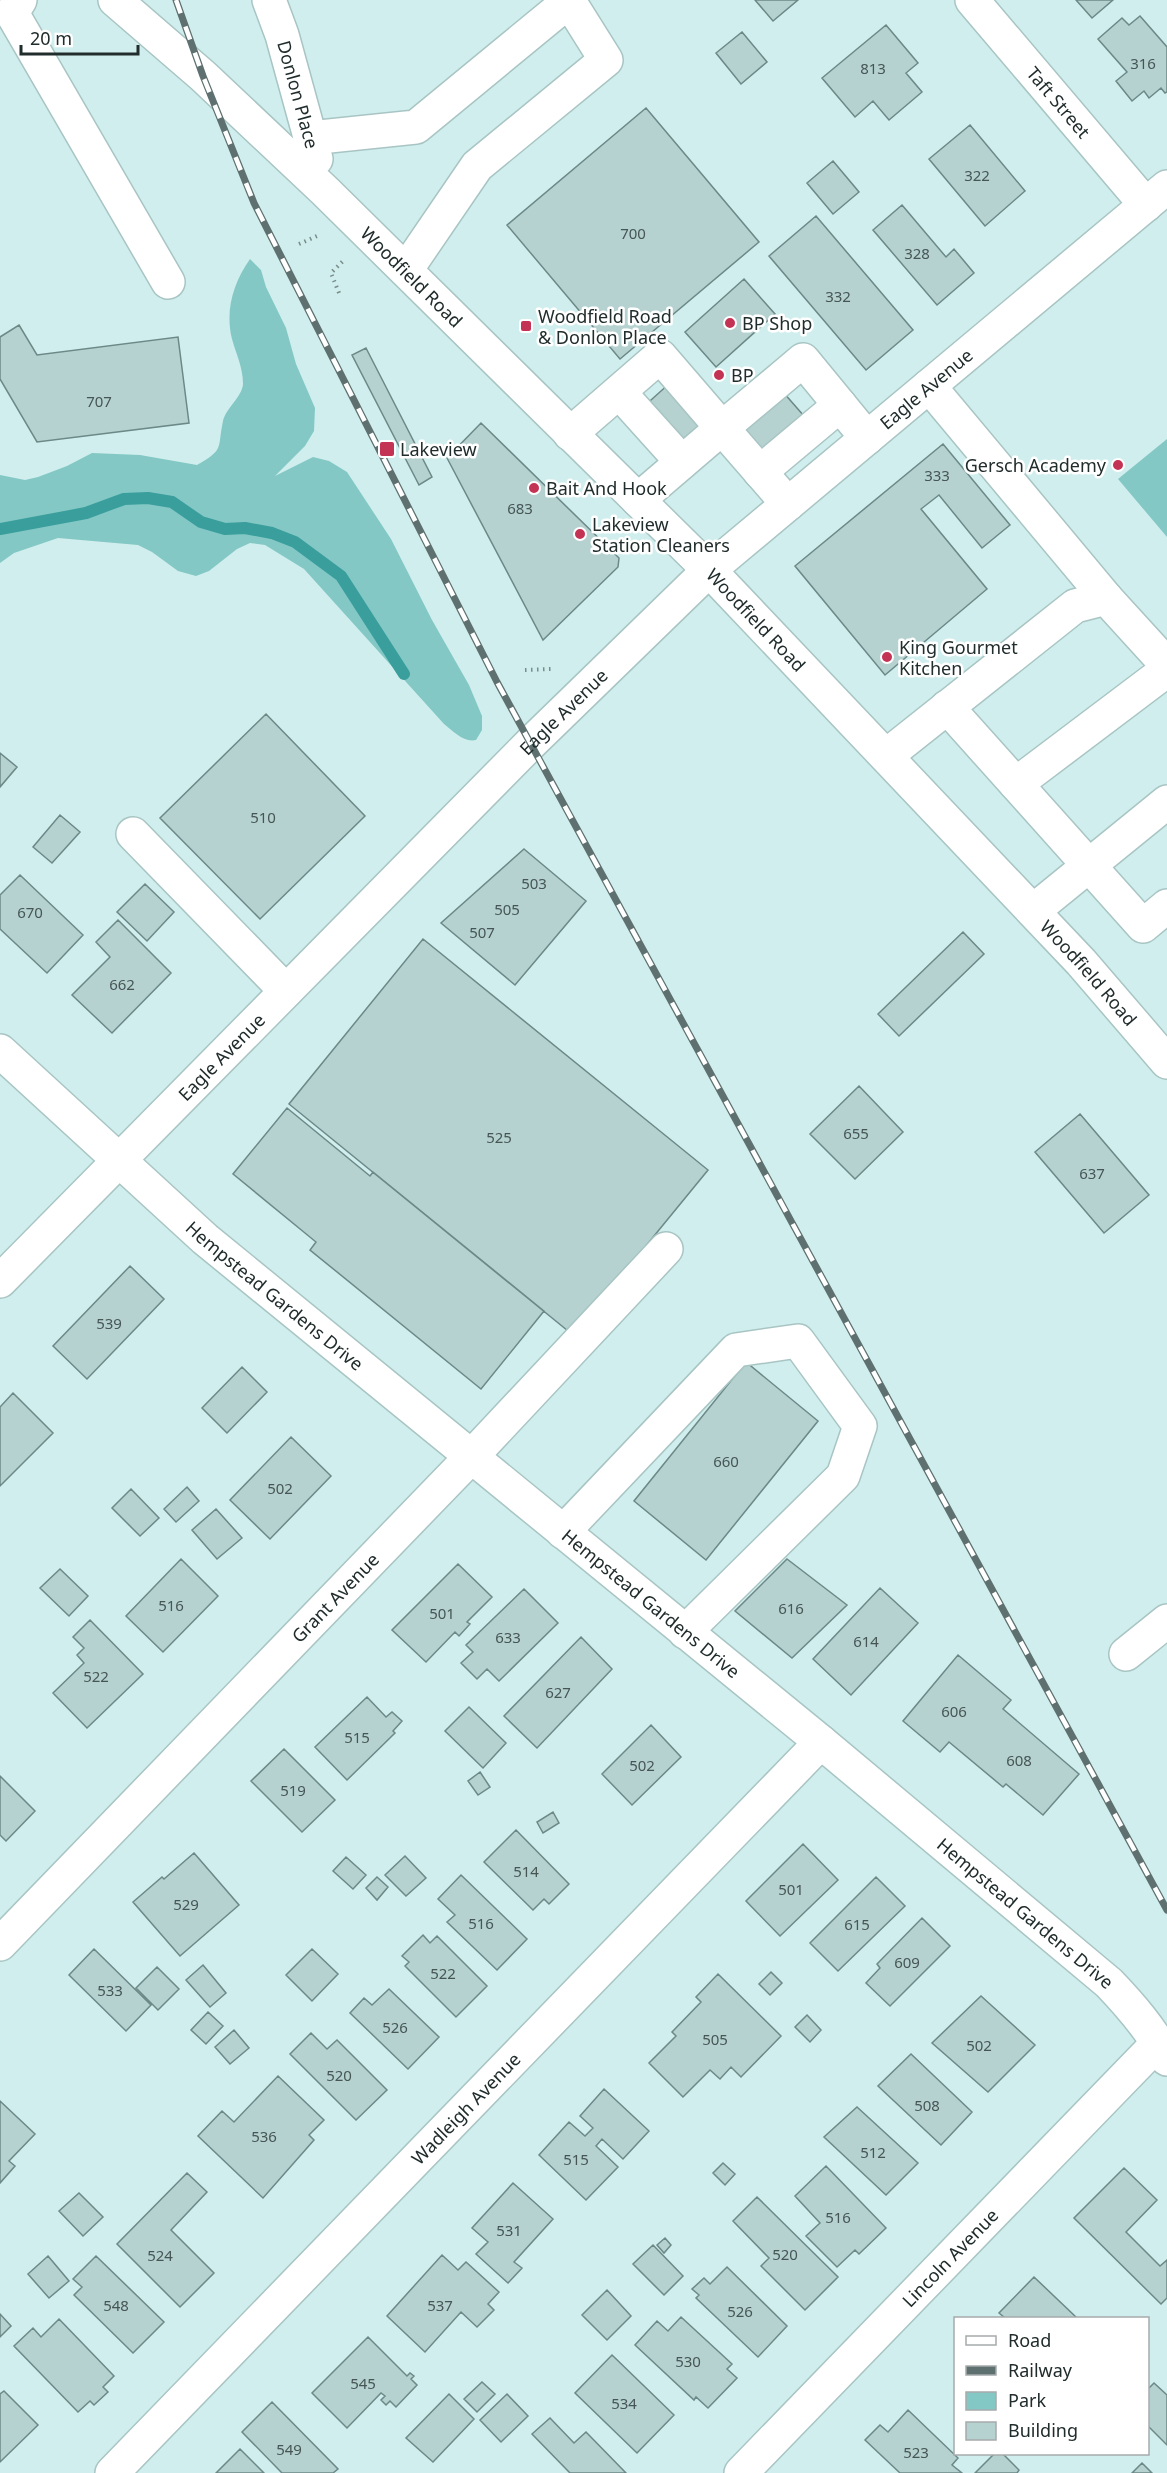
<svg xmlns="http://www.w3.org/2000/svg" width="1167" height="2473" font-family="'Noto Sans',sans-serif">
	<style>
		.green { fill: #83c8c5 }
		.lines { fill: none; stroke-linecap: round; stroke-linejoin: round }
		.stream { stroke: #399e9c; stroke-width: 12 }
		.building { fill: #b5d2d1; stroke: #6c8887; stroke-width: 1.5 }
		.minor-casing { stroke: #a8c5c4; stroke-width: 36 }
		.major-casing { stroke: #a8c5c4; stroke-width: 36 }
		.path { stroke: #788d8c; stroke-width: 4; stroke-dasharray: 1.5 4.5; stroke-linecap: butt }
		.minor { stroke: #fff; stroke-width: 33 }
		.major { stroke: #fff; stroke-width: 33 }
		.rail-casing { stroke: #5e706f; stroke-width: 7 }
		.rail { stroke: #fff; stroke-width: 4.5; stroke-dasharray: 14; stroke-linecap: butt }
		.poi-dot { fill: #c33353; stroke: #fff; stroke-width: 2 }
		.labels { text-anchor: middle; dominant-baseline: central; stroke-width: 5; stroke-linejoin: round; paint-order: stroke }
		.number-label { font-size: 15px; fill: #465655 }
		.street-label { font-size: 18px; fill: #212c2c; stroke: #fff }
		.poi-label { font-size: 18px; fill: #212c2c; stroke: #fff; text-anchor: start }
	</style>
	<rect width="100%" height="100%" fill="#d0eeed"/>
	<path class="green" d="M250,259l11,11 5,17 20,41 10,36 19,44 -1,23 -9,15 -30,30 38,-19 16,4 18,11 44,67 41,81 37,65 13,31v14l-6,10c-12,3 -23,-9 -32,-16l-140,-155 -39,-24 -15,-2 -13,6 -28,22 -13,5 -18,-5 -26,-19 -14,-7 -80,-7 -44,15 -14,10v-88l25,5 13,-3 29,-11 25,-13 48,2 57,10c28,-16 20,-16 26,-44 3,-13 19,-24 20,-37 0,-17 -7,-30 -11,-45 -7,-28 1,-56 18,-80z
		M1167,439v98l-49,-58z"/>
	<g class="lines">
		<path class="stream" d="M0,529l86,-16 38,-14 24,-1 24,4 29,20 24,7 20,-1 27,5 23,9 46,34 63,98"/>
	</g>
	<path class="building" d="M755,0h43l-25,21z
		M1076,0h37l-21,18z
		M1140,16l27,31v45l-2,1 -4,-5 -12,10 -5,-7 -12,10 -16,-20 11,-9 -29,-33 24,-21 7,7z
		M886,25l32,38 -12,10 16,19 -33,28 -16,-19 -18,16 -33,-39z
		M742,32l25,30 -26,22 -25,-31z
		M646,108l113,134 -139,117 -113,-134z
		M970,125l55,66 -40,35 -56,-67z
		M833,161l26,31 -26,22 -26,-31z
		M902,205l44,52 8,-8 20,24 -37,32 -64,-75z
		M816,216l97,114 -47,40 -97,-114z
		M744,279l31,35 -59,53 -31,-35z
		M19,325l18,30 141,-18 11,86 -152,19 -37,-63v-42z
		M366,348l66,129 -13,8 -67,-130z
		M671,382l35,40 -30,26 -35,-39z
		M783,392l28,32 -43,39 -28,-32z
		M481,423l138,135 -1,9 -75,73 -96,-182z
		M943,444l67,81 -28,23 -43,-53 -18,14 66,80 -102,86 -90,-109z
		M266,714l99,102 -105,103 -100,-101z
		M0,753l17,14 -17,20z
		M60,815l20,17 -28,31 -19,-16z
		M524,849l62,52 -71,84 -74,-62z
		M20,875l63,60 -36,38 -47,-44v-34z
		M145,884l29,28 -27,29 -30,-29z
		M118,920l53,53 -59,60 -40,-38 38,-38 -14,-15z
		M963,932l21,22 -85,82 -21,-22z
		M423,939l285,231 -135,165 -284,-231z
		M859,1086l44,46 -48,47 -45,-45z
		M287,1108l83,68 3,-4 171,139 -63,78 -171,-139 6,-8 -83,-68z
		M1080,1114l69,81 -45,38 -69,-81z
		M130,1266l34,33 -77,80 -34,-33z
		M746,1362l72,59 -112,139 -72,-59z
		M242,1367l25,25 -40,41 -25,-25z
		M13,1393l40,40 -53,53v-79z
		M291,1437l40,39 -61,63 -40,-39z
		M187,1487l12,14 -23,21 -12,-13z
		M131,1489l28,29 -19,18 -28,-28z
		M216,1509l26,29 -25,21 -25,-29z
		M181,1559l37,37 -55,56 -37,-36z
		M787,1559l60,46 -55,53 -57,-47z
		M458,1564l34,33 -25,25 3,2 -11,12 -4,-4 -29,30 -34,-32z
		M60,1569l28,27 -19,20 -29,-28z
		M880,1588l38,35 -67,72 -38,-36z
		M524,1589l34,34 -59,58 -12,-12 -10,10 -16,-16 12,-11 -7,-7z
		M90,1620l53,54 -56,54 -34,-35 31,-30 -7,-8 7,-7 -11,-11z
		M581,1637l31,32 -75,79 -33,-32z
		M958,1655l53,45 -8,9 76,65 -36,41 -37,-31 -3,3 -54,-45 -9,10 -37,-31z
		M367,1697l19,20 6,-5 10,9 -9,10 2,2 -48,47 -32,-33z
		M469,1707l37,36 -23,25 -38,-37z
		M651,1725l30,32 -49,48 -30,-31z
		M284,1749l51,51 -33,32 -51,-51z
		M480,1772l10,15 -12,8 -10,-14z
		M0,1776l35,35 -29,30 -6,-6z
		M553,1812l6,11 -16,10 -6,-11z
		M516,1830l53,54 -20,20 -5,-5 -11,11 -49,-48z
		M803,1844l35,36 -58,56 -34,-35z
		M194,1853l45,52 -59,51 -47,-54 29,-25 2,2z
		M405,1856l21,22 -20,18 -21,-21z
		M346,1857l20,18 -13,14 -20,-18z
		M461,1875l66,64 -30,31 -50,-48 8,-7 -17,-16z
		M377,1877l11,10 -11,13 -11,-12z
		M876,1877l29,29 -67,65 -28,-28z
		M922,1918l28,28 -60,60 -24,-23 14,-15 -3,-4z
		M423,1935l7,8 7,-7 50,50 -31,31 -51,-51 4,-4 -7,-6z
		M94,1949l57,56 -25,26 -57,-56z
		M312,1949l26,25 -26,27 -26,-26z
		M203,1965l23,28 -16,14 -24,-27z
		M157,1967l22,22 -21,21 -22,-22z
		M771,1972l11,11 -12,12 -11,-11z
		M718,1974l63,62 -40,41 -10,-10 -11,12 -10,-9 -27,27 -34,-34 27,-27 -4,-4 29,-30 -5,-5z
		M389,1989l50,48 -31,32 -58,-56 14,-15 8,7z
		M981,1996l54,49 -47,47 -56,-49z
		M208,2012l15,14 -17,18 -15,-14z
		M807,2015l14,15 -11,12 -15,-15z
		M234,2030l15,18 -19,16 -15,-17z
		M311,2033l16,16 10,-9 50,50 -31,30 -66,-66z
		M911,2054l61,58 -31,33 -63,-59z
		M278,2076l46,44 -15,15 5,5 -51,58 -65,-62 24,-25 12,11z
		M604,2089l45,42 -26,28 -21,-20 -6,7 22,21 -32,33 -47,-45 30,-33 16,14 8,-8 -13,-12z
		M0,2101l35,33 -26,27 6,5 -15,17z
		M857,2107l61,56 -32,32 -62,-58z
		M723,2163l12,11 -10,11 -12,-12z
		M826,2166l60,62 -27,26 -4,-4 -18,17 -31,-31 14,-13 -25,-27z
		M1124,2168l33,32 -31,32 34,34 7,-6v38l-6,6 -87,-86z
		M187,2173l20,19 -36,38 43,43 -34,34 -63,-63z
		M513,2183l40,36 -39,43 8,6 -14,15 -32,-29 12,-12 -16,-14z
		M79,2193l24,24 -20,19 -24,-25z
		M757,2197l81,80 -33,33 -44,-44 8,-8 -36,-37z
		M665,2238l6,7 -7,8 -7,-8z
		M653,2245l30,31 -19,19 -31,-31z
		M442,2255l16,15 8,-8 33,30 -11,12 6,6 -17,17 -16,-15 -36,40 -38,-36z
		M48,2256l21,25 -20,17 -21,-24z
		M96,2256l68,66 -31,31 -59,-58 8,-8 -9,-8z
		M727,2267l60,59 -29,31 -62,-59 3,-3 -7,-6 12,-11 6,6z
		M1034,2277l43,41h-72l-6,-5z
		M607,2290l24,26 -24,24 -25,-25z
		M0,2314l11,12 -11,11z
		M681,2317l51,47 -5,5 10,9 -29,30 -12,-11 -2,3 -59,-55 22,-24 11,10z
		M59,2319l55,57 -11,11 5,5 -14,13 -4,-4 -12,11 -64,-66 19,-18 8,9z
		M368,2337l39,39 3,-3 4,3 -3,3 6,6 -21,22 -6,-6 -4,4 -5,-5 4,-4 -4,-3 -34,35 -35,-35z
		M612,2355l62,60 -37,38 -62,-60z
		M482,2382l13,12 -18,18 -13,-13z
		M1154,2383l13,12v50l-19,-19v-37z
		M4,2391l34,34 -38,37v-68z
		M449,2394l25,25 -41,43 -27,-24z
		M507,2394l21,22 -27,26 -21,-22z
		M272,2402l66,67 -5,4h-51l-40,-41z
		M908,2410l50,48 -6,7 10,8h-62l-35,-33 15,-15 8,7z
		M550,2418l24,25 12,-11 40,41h-56l-38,-39z
		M240,2449l24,24h-48z
		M994,2454h9l16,16 -2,3h-42z
		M1142,2463l10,10h-20z"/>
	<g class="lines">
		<g class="minor-casing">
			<g id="minor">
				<path d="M20,0l-8,13 156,269"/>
				<path id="s1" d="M269,0l13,35 34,124"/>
				<path id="s2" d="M972,0l174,205"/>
				<path d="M310,138l106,-11 153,-126 37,59 -129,106 -71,104"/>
				<path d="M929,386l177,212"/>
				<path d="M619,392l63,70"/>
				<path d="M570,434l90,-78 62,72 -84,72"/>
				<path d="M760,472l80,-67"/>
				<path d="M788,504l-66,-76 81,-68 64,78"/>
				<path d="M947,707l196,219 24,-20"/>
				<path d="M886,756l189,-150 31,-8 61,67"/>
				<path d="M1016,784l151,-114"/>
				<path d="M133,834l153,157"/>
				<path d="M1033,911l134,-109"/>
				<path id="s3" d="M0,1051l205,188 616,503 288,241c22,23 43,47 58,76"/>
				<path id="s4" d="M0,1281l531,-538 178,-173 458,-383"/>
				<path d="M563,1532l173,-182 62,-9 62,85 -17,50 -158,156"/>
				<path d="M1126,1654l41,-33"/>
				<path id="s5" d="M0,1944l471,-487 195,-208"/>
				<path id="s6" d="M112,2473l709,-731"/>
				<path id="s7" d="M741,2473l417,-430"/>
			</g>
		</g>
		<g class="major-casing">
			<g id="major">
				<path id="s8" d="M115,0l88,76 122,115 384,379 372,392 86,100"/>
			</g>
		</g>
		<path class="path" d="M299,244l18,-8
			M339,293l-8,-20 14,-14
			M525,670l26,-1"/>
		<use href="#minor" class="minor"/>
		<use href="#major" class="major"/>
		<g class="rail-casing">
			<path id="rail" d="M176,0l27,76 51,127 243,479 670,1228"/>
		</g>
		<use href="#rail" class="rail"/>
	</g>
	<g class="poi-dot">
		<circle cx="730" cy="323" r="6"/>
		<rect x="520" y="320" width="12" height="12" rx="3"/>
		<circle cx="719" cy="375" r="6"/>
		<rect x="379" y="441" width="16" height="16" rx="3"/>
		<circle cx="1118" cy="465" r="6"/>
		<circle cx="534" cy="488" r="6"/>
		<circle cx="580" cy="534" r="6"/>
		<circle cx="887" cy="657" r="6"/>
	</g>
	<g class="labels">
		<g class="number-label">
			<text x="1143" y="63">316</text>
			<text x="873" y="68">813</text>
			<text x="977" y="175">322</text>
			<text x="633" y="233">700</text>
			<text x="917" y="253">328</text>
			<text x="838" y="296">332</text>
			<text x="99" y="401">707</text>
			<text x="937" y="475">333</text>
			<text x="520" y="508">683</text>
			<text x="263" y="817">510</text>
			<text x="534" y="883">503</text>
			<text x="507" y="909">505</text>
			<text x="30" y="912">670</text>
			<text x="482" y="932">507</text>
			<text x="122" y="984">662</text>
			<text x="856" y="1133">655</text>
			<text x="499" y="1137">525</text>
			<text x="1092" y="1173">637</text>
			<text x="109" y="1323">539</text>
			<text x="726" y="1461">660</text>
			<text x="280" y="1488">502</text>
			<text x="171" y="1605">516</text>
			<text x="791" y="1608">616</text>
			<text x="442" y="1613">501</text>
			<text x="508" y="1637">633</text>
			<text x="866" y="1641">614</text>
			<text x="96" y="1676">522</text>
			<text x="558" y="1692">627</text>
			<text x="954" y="1711">606</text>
			<text x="357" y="1737">515</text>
			<text x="1019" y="1760">608</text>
			<text x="642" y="1765">502</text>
			<text x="293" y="1790">519</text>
			<text x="526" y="1871">514</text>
			<text x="791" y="1889">501</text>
			<text x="186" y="1904">529</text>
			<text x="481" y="1923">516</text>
			<text x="857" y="1924">615</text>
			<text x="907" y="1962">609</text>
			<text x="443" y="1973">522</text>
			<text x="110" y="1990">533</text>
			<text x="395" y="2027">526</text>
			<text x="715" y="2039">505</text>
			<text x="979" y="2045">502</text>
			<text x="339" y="2075">520</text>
			<text x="927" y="2105">508</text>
			<text x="264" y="2136">536</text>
			<text x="873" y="2152">512</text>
			<text x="576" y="2159">515</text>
			<text x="838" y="2217">516</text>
			<text x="509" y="2230">531</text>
			<text x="785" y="2254">520</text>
			<text x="160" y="2255">524</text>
			<text x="116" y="2305">548</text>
			<text x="440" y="2305">537</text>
			<text x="740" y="2311">526</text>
			<text x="688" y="2361">530</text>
			<text x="363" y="2383">545</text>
			<text x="624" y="2403">534</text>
			<text x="289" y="2449">549</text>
			<text x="916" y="2452">523</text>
		</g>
		<g class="street-label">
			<text stroke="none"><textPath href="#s1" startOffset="99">Donlon Place</textPath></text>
			<text stroke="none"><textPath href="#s2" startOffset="134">Taft Street</textPath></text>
			<text stroke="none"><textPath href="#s8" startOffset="406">Woodfield Road</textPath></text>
			<text stroke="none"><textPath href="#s4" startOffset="1287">Eagle Avenue</textPath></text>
			<text stroke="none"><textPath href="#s8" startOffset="892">Woodfield Road</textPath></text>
			<text stroke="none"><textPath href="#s4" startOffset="801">Eagle Avenue</textPath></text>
			<text stroke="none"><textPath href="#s8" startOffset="1377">Woodfield Road</textPath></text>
			<text stroke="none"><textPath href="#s4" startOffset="315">Eagle Avenue</textPath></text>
			<text stroke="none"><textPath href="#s3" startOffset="368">Hempstead Gardens Drive</textPath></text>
			<text stroke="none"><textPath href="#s5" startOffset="482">Grant Avenue</textPath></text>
			<text stroke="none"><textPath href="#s3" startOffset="854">Hempstead Gardens Drive</textPath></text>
			<text stroke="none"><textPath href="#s3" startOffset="1340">Hempstead Gardens Drive</textPath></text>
			<text stroke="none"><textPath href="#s6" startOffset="508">Wadleigh Avenue</textPath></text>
			<text stroke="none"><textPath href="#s7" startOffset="300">Lincoln Avenue</textPath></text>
		</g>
		<g class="poi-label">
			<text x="538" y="316">Woodfield Road<tspan x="538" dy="21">&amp; Donlon Place</tspan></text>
			<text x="742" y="323">BP Shop</text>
			<text x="731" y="375">BP</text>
			<text x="400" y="449">Lakeview</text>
			<text x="1106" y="465" text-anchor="end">Gersch Academy</text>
			<text x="546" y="488">Bait And Hook</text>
			<text x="592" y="524">Lakeview<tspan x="592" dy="21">Station Cleaners</tspan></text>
			<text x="899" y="647">King Gourmet<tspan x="899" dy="21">Kitchen</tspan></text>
		</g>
	</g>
	<rect x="954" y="2317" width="195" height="138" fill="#ffffff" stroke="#a6abab" stroke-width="1.5"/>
	<rect x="966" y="2336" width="30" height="9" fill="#ffffff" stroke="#a6abab" stroke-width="1.5"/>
	<text x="1008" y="2347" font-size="18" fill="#212c2c">Road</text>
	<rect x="966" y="2366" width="30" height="9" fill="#5e706f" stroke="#a6abab" stroke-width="1.5"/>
	<text x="1008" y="2377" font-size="18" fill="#212c2c">Railway</text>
	<rect x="966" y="2392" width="30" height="18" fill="#83c8c5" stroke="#a6abab" stroke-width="1.5"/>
	<text x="1008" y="2407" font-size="18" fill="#212c2c">Park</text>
	<rect x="966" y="2422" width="30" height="18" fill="#b5d2d1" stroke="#a6abab" stroke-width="1.5"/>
	<text x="1008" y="2437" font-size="18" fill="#212c2c">Building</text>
	<path d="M21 45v9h117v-9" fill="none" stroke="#212c2c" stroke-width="3"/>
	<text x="30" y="45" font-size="18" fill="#212c2c" stroke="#ffffff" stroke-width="4.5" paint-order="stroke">20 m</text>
</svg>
